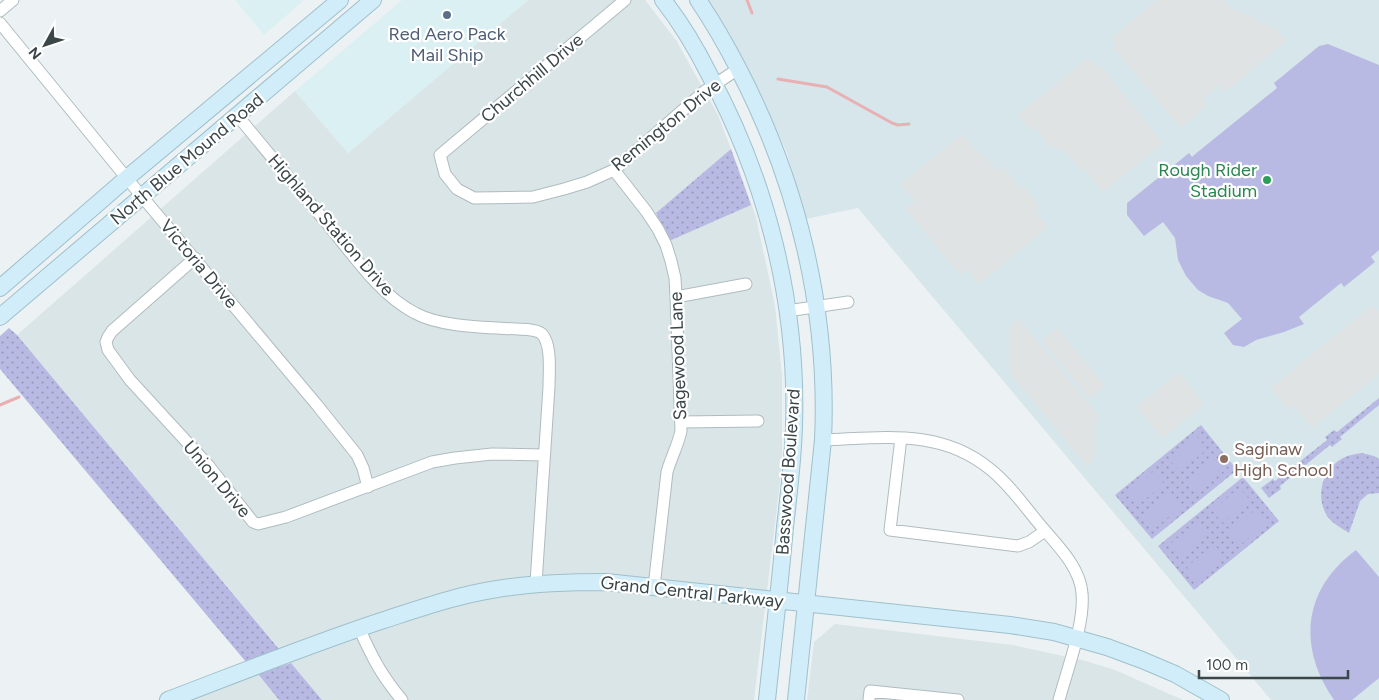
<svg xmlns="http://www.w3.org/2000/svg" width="1379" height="700" font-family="Figtree,sans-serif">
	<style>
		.residential { fill: #dae5e7 }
		.commercial { fill: #daf0f3 }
		.education { fill: #d7e6eb }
		.grass { fill: url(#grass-dots) }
		.garden { fill: #b9bae3 }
		.parking { fill: #dfe3e3 }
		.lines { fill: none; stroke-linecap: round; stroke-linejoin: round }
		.stream { stroke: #e9b0b3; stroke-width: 3 }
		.street-casing { stroke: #afbcbf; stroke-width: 13 }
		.secondary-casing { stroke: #9fc0cb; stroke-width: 18 }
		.street { stroke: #fff; stroke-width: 11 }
		.secondary { stroke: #d1edf9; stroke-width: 16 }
		.service-dot { fill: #5c6f8a; stroke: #fff; stroke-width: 2 }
		.leisure-dot { fill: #2e9e5b; stroke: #fff; stroke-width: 2 }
		.education-dot { fill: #8d6e63; stroke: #fff; stroke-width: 2 }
		.labels { text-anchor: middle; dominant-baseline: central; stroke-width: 4.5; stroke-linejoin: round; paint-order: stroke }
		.service-label { font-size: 18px; fill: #4e5e75; stroke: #fff }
		.street-label { font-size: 18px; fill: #3a4648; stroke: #fff }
		.leisure-label { font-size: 18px; fill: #27864d; stroke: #fff; text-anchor: end }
		.education-label { font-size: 18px; fill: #785e54; stroke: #fff; text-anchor: start }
	</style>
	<defs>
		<pattern id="grass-dots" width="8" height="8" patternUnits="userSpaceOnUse" patternTransform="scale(1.25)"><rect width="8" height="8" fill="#b9bae3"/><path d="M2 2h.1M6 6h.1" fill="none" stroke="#9799ba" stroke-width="1.8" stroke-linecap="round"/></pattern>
	</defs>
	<rect width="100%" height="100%" fill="#ecf2f4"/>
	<path class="residential" d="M528,0h117l31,40 42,75 20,52 18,50 19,89 7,69v90l-28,235h-432l-305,-365 278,-244 53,62z
		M835,624l178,21 73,16 29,9 68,30h-376l7,-58z
		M258,674l21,26h-91z"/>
	<path class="commercial" d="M235,0h69l-40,35z
		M402,0h126l-180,153 -53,-62z"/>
	<path class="education" d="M708,0h671v700h-108l-413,-492 -52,11 -19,-66 -27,-61 -42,-77z"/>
	<path class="grass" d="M731,149l20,56 -82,36 -13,-28z
		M9,328l8,7 262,314 -33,13 -246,-293v-33z
		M1379,398v7l-39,32 2,2 -10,8 -2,-2 -50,41 1,3 -12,9 -8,-10 12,-9 2,2 52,-41 -2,-3 9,-7 3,2z
		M1201,425l36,45 -85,69 -37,-44z
		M1362,453l12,3 5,3v34l-11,1 -8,7 -11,32c-8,-5 -17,-10 -22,-17 -12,-20 -5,-47 16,-58 6,-3 12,-4 19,-5z
		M1243,477l36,44 -85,69 -36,-44z
		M291,663l31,37h-43l-21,-26z"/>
	<path class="garden" d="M1328,44l51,21v185l-8,7 4,5 -31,25 -3,-4 -42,34 5,7 -20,8 -28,8 -12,7 -11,-2 -9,-12 18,-14 -14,-16 -20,-7 -10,-6 -12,-14 -8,-16 -3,-22 -12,-16 -19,14 -17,-21v-12l62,-50 3,4 2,-2 83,-67 -3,-5 45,-37z
		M1197,436l10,13 -27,23 -11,-13z
		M1214,458l10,13 -27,22 -10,-12z
		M1154,471l10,13 -27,22 -11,-12z
		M1239,488l11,12 -28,23 -10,-13z
		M1171,493l11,13 -27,22 -11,-12z
		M1256,509l11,13 -27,23 -11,-13z
		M1196,523l11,12 -28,23 -10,-13z
		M1214,544l10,13 -27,23 -10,-13z
		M1356,550l23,27v101l-27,22h-18c-37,-53 -31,-111 22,-150z"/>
	<path class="parking" d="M1157,0h67l9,11 4,-2 5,6 3,-3 11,7 4,5 4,-2 5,6 4,-3 13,16 -61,51 -6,-7 -17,14 5,6 -26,23 -68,-81 3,-3 -5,-6z
		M1088,58l5,5 11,7 59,73 -60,49 -18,-23 -3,2 -18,-22 -4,3 -4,-6 -4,3 -17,-22 -5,3 -12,-15z
		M962,134l19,22 2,-2 14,17 5,-4 18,21 3,-2 17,22 -4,4 12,15 -69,57 -12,-14 -7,5 -54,-66 9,-8 -14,-17z
		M1373,305l5,6 1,-1v63l-67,55 -17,-22 -6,4 -18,-22z
		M1019,319l78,95 -3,45 -7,7 -78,-95 1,-43z
		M1057,328l48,58 -15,13 -48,-58z
		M1179,373l25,31 -42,34 -25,-31z"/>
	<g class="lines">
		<path class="stream" d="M747,0l5,13
			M778,79l49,8 65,36 6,2 11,-1
			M0,405l19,-8"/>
		<g class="street-casing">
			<path id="street" d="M625,0l-185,155 5,19 12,15 17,9 59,-1 31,-8 23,-7 27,-12 91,-79 33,-22
				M0,11l13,-11
				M0,23l134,164 183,218 40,50 6,13 5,19
				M237,115c31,38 62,75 93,112 24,29 50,68 85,86 29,16 82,14 116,17 4,1 8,1 11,4 10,11 7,39 7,53l-13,196
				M614,170l32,41 12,18 8,16 5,16 4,17 1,19 5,134c-3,14 -10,27 -14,41l-13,115
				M195,258l-83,73 -4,6 -2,5 2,8 22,30 78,85 45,57 5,2 28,-7 146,-55 23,-4 37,-4 52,1
				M676,297l70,-13
				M787,311l61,-9
				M681,422l77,-1
				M901,438l-11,92 128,16 11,-4 16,-11
				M823,440c60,-2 117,-12 167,29 20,16 35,38 51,57 16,19 39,41 41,67 3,30 -15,77 -23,107
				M359,628c13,29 22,47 43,72
				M869,700l1,-9 88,9"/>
		</g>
		<g class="secondary-casing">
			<path id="secondary" d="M663,0c18,23 33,48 46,74 58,107 89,230 85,352 -1,34 -5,67 -9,101 -5,58 -12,115 -18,173
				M698,0c15,22 28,45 40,68 60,115 91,243 85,372l-27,260
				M0,288l127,-110 213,-178
				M0,317l373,-317
				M168,700c71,-27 143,-56 216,-80 37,-12 74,-25 113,-31 36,-6 72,-7 109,-7l404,43 44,7 53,15 35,13 33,14 46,26"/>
		</g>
		<use href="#street" class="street"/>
		<use href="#secondary" class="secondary"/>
	</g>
	<circle class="service-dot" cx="447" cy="15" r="5"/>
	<circle class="leisure-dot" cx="1267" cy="180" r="5"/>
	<circle class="education-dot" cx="1224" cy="459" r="5"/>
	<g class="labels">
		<g class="service-label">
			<text x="447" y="34">Red Aero Pack<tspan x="447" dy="21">Mail Ship</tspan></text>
		</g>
		<g class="street-label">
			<text transform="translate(532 78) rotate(-40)">Churchhill Drive</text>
			<text transform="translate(666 125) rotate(-39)">Remington Drive</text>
			<text transform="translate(187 159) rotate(-40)">North Blue Mound Road</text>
			<text transform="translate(331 225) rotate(49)">Highland Station Drive</text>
			<text transform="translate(199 264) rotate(50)">Victoria Drive</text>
			<text transform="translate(678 356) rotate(-92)">Sagewood Lane</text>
			<text transform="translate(788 472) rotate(-86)">Basswood Boulevard</text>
			<text transform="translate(217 479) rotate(50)">Union Drive</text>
			<text transform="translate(692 592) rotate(6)">Grand Central Parkway</text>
		</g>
		<g class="leisure-label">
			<text x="1257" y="170">Rough Rider<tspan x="1257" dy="21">Stadium</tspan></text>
		</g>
		<g class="education-label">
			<text x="1234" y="449">Saginaw<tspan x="1234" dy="21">High School</tspan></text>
		</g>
	</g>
	<g transform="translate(45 45) rotate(230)" stroke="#ffffff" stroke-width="4" paint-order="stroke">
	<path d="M0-4L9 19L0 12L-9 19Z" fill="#3a4648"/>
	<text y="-8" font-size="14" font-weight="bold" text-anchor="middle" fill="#3a4648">N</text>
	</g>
	<path d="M1199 670v8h149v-8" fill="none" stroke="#3a4648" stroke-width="2.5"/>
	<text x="1206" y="670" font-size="15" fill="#3a4648" stroke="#ffffff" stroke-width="4" paint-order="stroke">100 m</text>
</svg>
